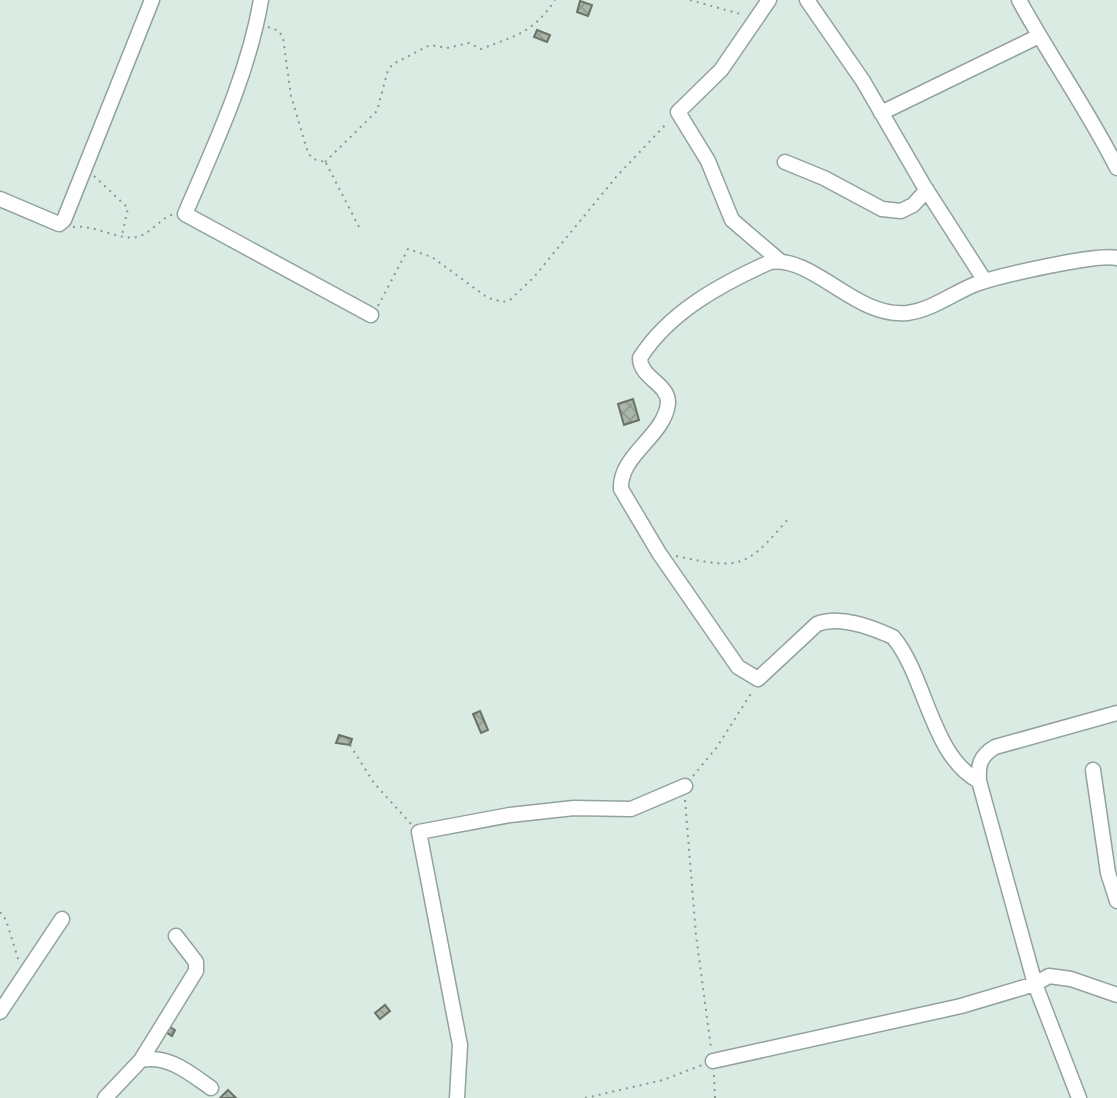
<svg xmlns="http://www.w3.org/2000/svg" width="1117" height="1098" font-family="Manrope,sans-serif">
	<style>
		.building { fill: url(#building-cross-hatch); stroke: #697368; stroke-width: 2 }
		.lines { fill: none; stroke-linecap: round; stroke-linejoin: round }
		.minor-casing { stroke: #93a39c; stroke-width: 17 }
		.path { stroke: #8c9993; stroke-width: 2; stroke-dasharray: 2 5; stroke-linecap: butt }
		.minor { stroke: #fff; stroke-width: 14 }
	</style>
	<defs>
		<pattern id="building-cross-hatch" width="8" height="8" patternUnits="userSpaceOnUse" patternTransform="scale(1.75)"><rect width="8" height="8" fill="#abb6aa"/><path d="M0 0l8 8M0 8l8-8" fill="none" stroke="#929c91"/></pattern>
	</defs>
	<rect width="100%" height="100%" fill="#d9ebe3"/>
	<path class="building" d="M580,1l12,4 -4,11 -11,-4z
		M537,30l13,5 -3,7 -13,-5z
		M633,399l6,21 -15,5 -6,-21z
		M480,711l8,19 -7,3 -8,-19z
		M339,735l13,4 -2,6 -14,-2z
		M385,1005l5,6 -10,8 -5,-6z
		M167,1025l8,5 -3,6 -8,-5z
		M228,1090l8,8h-16z"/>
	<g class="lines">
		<g class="minor-casing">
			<path id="minor" d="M261,0c-13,75 -46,144 -76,214l186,101
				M769,0l-48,70 -43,42 30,49 24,59 48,41
				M807,0l56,81 61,105 61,95
				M1019,0c31,57 69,110 98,168
				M881,113l158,-77
				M785,162l39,16 58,31 19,2 12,-6 14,-15
				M0,199l59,25 5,-4 88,-220
				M1093,770l15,103 9,28
				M979,781c-48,-25 -53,-105 -86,-144 -22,-10 -53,-22 -76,-13l-59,55 -20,-12 -79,-114 -38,-64c-2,-34 44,-53 47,-86 1,-19 -28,-25 -28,-45 29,-46 81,-74 130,-96 45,-6 85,56 137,51 25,-3 46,-20 69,-29 22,-8 122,-31 141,-26
				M0,1012l62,-93
				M141,1060c27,-6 50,14 70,28
				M713,1061l248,-55 74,-22 14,-8 22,3 46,16
				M105,1098l36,-38 55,-89v-9l-20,-26
				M457,1098l3,-53 -41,-213 91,-17 64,-7 57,1 54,-23
				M1079,1098l-44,-114 -56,-203c-1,-16 1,-25 16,-34l122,-34"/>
		</g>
		<path class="path" d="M690,0l54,15
			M268,27l11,4 4,7 8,58 17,57 5,6 12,3
			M325,162l52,-51 11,-41 5,-6 37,-19 17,3 22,-5 12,6c36,-14 52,-16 74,-49
			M326,163l34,66
			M94,176l34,32 -6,27
			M73,227c23,-3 49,16 67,9 13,-5 21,-18 34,-22
			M378,306l30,-57 24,8 56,41 15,4 7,-2 24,-23 83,-101 51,-54
			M676,556c66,14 70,12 113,-38
			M350,745l24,38 37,41
			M693,776l24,-29 35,-55
			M685,800l11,135 15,113
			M0,912l6,8 13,42
			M714,1075l1,23
			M585,1098l78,-18 39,-15"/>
		<use href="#minor" class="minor"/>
	</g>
</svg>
